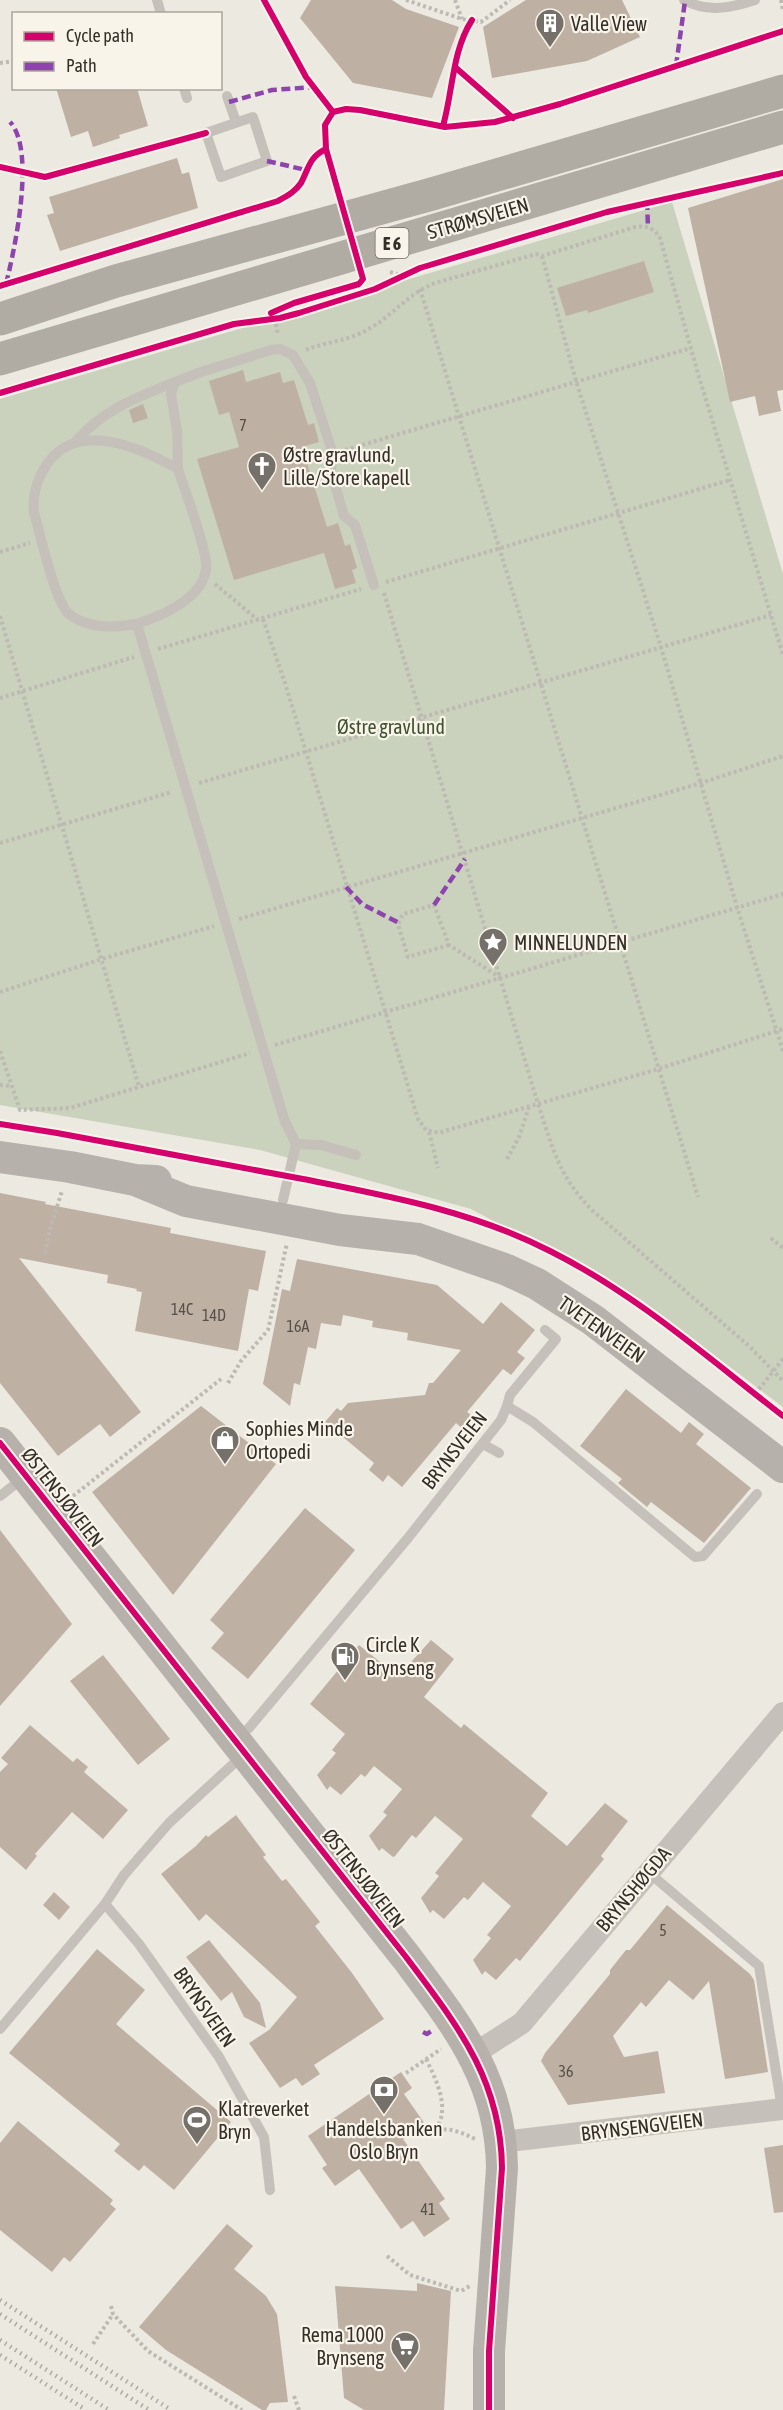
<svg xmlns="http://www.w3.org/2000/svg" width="783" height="2410" font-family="'Asap Condensed',sans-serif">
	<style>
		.green { fill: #cad1bc }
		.building { fill: #beb1a4 }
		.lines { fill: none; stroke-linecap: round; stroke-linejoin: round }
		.path { stroke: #bdb9b3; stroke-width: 4; stroke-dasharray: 3 3; stroke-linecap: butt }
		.service { stroke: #c5c1ba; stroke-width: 10 }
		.minor { stroke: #c5c1ba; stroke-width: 22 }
		.secondary { stroke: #b6b2ab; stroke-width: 32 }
		.trunk { stroke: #b0aca4; stroke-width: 33 }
		.rail { stroke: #ada9a4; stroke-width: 4.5; stroke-dasharray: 1.5 4.5; stroke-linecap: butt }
		.quiet { stroke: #8e44ad; stroke-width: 4.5; stroke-dasharray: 9 4.5; stroke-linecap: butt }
		.cycleway-casing { stroke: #f8f4e9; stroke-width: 10 }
		.cycleway { stroke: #d6006c; stroke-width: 6 }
		.labels { text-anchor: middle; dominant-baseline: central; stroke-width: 4.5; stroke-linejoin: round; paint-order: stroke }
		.number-label { font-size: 16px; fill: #575048 }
		.shield { fill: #f8f4e9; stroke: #706a63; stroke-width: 1.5 }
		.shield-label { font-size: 18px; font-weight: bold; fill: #352f29 }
		.poi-label { font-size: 20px; fill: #352f29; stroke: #f8f4e9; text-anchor: start }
		.street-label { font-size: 20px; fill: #352f29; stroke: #f8f4e9 }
		.park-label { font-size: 20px; fill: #3f522f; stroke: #f8f4e9 }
	</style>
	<rect width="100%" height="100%" fill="#ece9e1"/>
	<path class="green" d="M672,202l111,372v833l-143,-108 -169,-90 -211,-59 -260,-45v-706z"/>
	<path class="building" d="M311,0h81l14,9 53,18 -27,71 -79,-15 -53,-65z
		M526,0h96l18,37 -53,24 -95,17 -9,-51z
		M56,88h81l11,38 -29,9 1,3 -27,9 -5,-16 -17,6z
		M177,158l5,16 7,-2 9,36 -138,43 -13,-36 7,-2 -5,-16z
		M783,179v211l-6,1 4,20 -22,5 -4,-20 -25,6 -42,-194z
		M644,261l10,31 -66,21 -1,-3 -21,6 -9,-28z
		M243,370l3,12 34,-10 3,11 11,-3 14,45 6,-2 5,19 -17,5 25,80 11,-4 7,23 5,-2 7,24 -5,2 4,13 -21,6 -11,-36 -90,27 -37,-121 42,-12 -10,-35 -10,3 -10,-34z
		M143,404l5,14 -15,5 -4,-13z
		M0,1193l46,9 -1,2 126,24 -1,5 96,18 -8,40 -9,-2 -11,62 -103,-20 7,-39 -6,-1 1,-2 -30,-6 1,-8 -89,-17 122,154 -31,25 -10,-13 -42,32 -58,-73z
		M297,1259l140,26 46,39 18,-22 34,28 -18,22 8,6 -14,17 -8,-6 -36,43 9,7 -11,12 -9,-8 -54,64 -14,-12 -5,7 -14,-12 5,-7 -49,-41 12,-14 4,3 7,-8 77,-8 4,-12h4l28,-33 -54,-10 1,-7 -36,-6 1,-6 -30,-6 -2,11 -20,-3 -5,26 -8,-2 -8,38 -6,-2 -4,23 -27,-22 19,-95 8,2z
		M626,1389l55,44 8,-11 15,12 -8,10 55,44 -47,55 -53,-41 -4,5 -29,-24 4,-4 -42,-33z
		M201,1406l75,58 -103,131 -81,-103z
		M305,1508l50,42 -107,129 -37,-31 13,-15 -14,-13z
		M0,1530l72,94 -72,82z
		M431,1640l23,19 -30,38 37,31 3,-4 84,69 -17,23 36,30 38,-43 23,18 -27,35 3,3 -84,102 -4,-3 -20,22 -11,-9 -3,4 -9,-15 18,-22 -4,-3 24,-29 -28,-24 -15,18 -4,-3 -20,22 -11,-9 -3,3 -9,-15 18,-22 -4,-3 28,-34 -28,-23 -19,22 -4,-3 -17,21 -2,1 -11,-9 -3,3 -10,-15 18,-21 -4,-3 19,-23 -28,-23 -9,11 -4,-3 -20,21 -11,-9 -3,4 -10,-15 19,-22 -4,-3 13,-16 -35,-30 49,-59 36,29 4,-5 3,3z
		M103,1655l67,84 -32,26 -68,-84z
		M30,1725l43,37 4,-4 11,9 -4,5 44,38 -25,29 -31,-27 -37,42 2,2 -11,14 -26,-23v-75l8,-8 -7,-6z
		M236,1815l30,40 -3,2 19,24 4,-2 34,43 -5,4 37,47 32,46 -70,46 6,9 -18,12 -6,-8 -16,10 -31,-45 20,-13 28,-33 -91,-83 -7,7 -38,-47 35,-28 10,-11 2,2z
		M54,1892l16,15 -11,13 -16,-15z
		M667,1905l83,69 4,6 14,92 -43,7 -16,-98 -16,19 -24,-20 -23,27 -5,-5 -28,34 11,21 34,-6 7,42 -97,12 -27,-44 4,-8 65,-79v-4l16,-20h4z
		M209,1940l51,63 6,25 -22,-11 -12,-25 -11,9 -35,-44z
		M97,1949l48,41 -29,34 115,98 -57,68 -30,-25 -5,6 -25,-20 6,-7 -111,-91z
		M401,2072l11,16 -8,6 21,30 -22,15 42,60 -6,4 11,16 -26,18 -11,-16 -12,8 -42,-60 -24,17 -13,-18 5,-3 -19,-29z
		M18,2121l95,79 -3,4 6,5 -46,53 -6,-5 -12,15 -52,-42v-87z
		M783,2145v67l-9,1 -10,-65z
		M227,2224l26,22 -19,23 32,27 11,18 11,88 -18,1 -4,7h-4l-96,-60 -27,-23z
		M417,2283l34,8 -7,119h-80l-20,-12 -9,-112 82,5z"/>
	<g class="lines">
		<path class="path" d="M406,0l56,19 19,3 29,-22
			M455,0l7,19
			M781,0l2,11
			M0,63l14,-2
			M542,256l34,125 85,266 76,260 46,144
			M390,272l13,4
			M420,289l278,908
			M275,318l3,17
			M306,350c19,-8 41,-9 59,-19 26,-13 43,-38 70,-48l101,-29 6,2 93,-29c11,-2 19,1 25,11l37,132 86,285
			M345,450l346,-102
			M0,552l30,-9
			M386,582l344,-102
			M215,584l43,36
			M384,593l154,511c15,44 20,72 55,107l157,136 33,34
			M0,616l139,471
			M263,619l22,64 133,436 8,11 13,3 9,-3 210,-61 125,-40
			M158,649l203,-60
			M0,698l134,-41
			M199,783l572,-168
			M0,843l172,-51
			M239,919l462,-136 82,-27
			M449,945l-41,12 -10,-33 5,-10 31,-9 15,40 52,33
			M0,992l102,-33 112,-33
			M275,1045l508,-151
			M0,1051l20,59 50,-2 180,-55
			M0,1085l12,1
			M9,1126l48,7 217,41
			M429,1132l9,36
			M507,1159l12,-22 10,-30
			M302,1179c36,7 72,13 107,21 79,17 154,52 220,97l154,119
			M771,1238l12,10
			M45,1253l6,-27 11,-35
			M228,1383l13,-22 27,-31 19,-87
			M755,1394l28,-35
			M73,1496l148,-117
			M426,2059c10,20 26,52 8,72
			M406,2073l35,-24
			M427,2136c15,-12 32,-5 48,3
			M387,2256l23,19 51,16 9,-5
			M111,2306l2,8 35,37 94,59
			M93,2344l20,-30
			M294,2396l5,14"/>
		<path class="service" d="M157,0l4,14
			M684,0c23,13 47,8 71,0
			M184,88l3,10
			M227,96l9,26
			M253,117l14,44 -46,16 -15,-44z
			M76,441c29,-32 59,-43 99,-59
			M178,469l-1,-38 -6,-37 4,-12 26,-10 70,-22 9,-1 13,6 17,28 23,71 -2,17 13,45 11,9 19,60
			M137,624c24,-8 64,-24 69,-54 3,-16 -22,-82 -28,-101 -37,-21 -100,-50 -131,-5 -10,16 -15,30 -13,49 6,19 21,90 35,101 19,15 45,14 68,10l147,495 12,25 -13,56
			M296,1144l25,1 35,10
			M507,1406l3,-11 46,-56 -11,-9
			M483,1444l16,9
			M0,1496l23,-18
			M237,1738l12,-10 159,-190 93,-118 6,-14 26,16 162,135 8,-1 54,-62
			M648,1872l111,94 23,143
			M105,1904l34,40 80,113 45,80 6,53
			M0,2029l105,-125 19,-29 45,-52 73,-67"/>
		<path class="minor" d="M474,2054l48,-31 261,-310
			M502,2142l281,-33"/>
		<path class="secondary" d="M0,1157l70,10 65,13 21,1
			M135,1180l51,21 154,29 78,9 89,31 30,14 56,36 190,147
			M0,1443l406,514c51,68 95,122 96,211l-13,183v59"/>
		<path class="trunk" d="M0,319l116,-38 316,-87 351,-103
			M0,359l783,-232"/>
		<path class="rail" d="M0,2300l171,110
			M0,2314l149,96
			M0,2340l109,70
			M0,2355l86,55"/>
		<path class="quiet" d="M676,66l9,-65
			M229,102l43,-12 42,-3
			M267,161l39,9
			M647,201l1,26
			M6,284c9,-36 30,-134 4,-162
			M346,887l16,17 37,19
			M434,905l31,-46
			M423,2032l4,2 7,-5"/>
		<g class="cycleway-casing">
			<path id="cycleway" d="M264,0l42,77 27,35
				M455,67l58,51
				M443,126c10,-35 9,-75 29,-106
				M0,167l45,10 161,-44
				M0,286l278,-85c9,-5 17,-9 23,-18 8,-15 8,-26 25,-34
				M271,313l23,-10 65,-19 4,-5 -37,-130 -1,-24 8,-13 13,-3 14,1 85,17 50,-5 65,-18 223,-73
				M0,393l234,-69 46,-6 19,-5 76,-24 45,-21 187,-56 176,-39
				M0,1124l57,9c82,15 164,31 246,46 85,17 169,32 247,72 86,43 157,106 233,165
				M0,1443l406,514c51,68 95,122 96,211l-13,183v59"/>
		</g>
		<use href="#cycleway" class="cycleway"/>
	</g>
	<defs>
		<g id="building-pin" transform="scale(1.5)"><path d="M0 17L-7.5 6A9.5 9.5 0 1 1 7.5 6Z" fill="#757069" stroke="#f8f4e9"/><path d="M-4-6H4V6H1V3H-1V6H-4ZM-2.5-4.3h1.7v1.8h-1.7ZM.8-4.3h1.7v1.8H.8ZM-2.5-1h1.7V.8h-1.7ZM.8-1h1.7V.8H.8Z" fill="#fff"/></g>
		<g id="church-pin" transform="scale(1.5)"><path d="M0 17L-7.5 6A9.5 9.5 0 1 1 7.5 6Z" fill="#757069" stroke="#f8f4e9"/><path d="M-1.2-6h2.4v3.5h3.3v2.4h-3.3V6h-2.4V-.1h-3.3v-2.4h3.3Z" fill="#fff"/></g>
		<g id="sight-pin" transform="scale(1.5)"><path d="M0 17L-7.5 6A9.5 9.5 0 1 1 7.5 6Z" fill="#757069" stroke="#f8f4e9"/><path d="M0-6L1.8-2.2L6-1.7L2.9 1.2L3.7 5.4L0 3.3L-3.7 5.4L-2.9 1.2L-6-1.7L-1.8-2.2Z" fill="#fff"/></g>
		<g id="shop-pin" transform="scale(1.5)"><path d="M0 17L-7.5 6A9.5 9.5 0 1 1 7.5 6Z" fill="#757069" stroke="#f8f4e9"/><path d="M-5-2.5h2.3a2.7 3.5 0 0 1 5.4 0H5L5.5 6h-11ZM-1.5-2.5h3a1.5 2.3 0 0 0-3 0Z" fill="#fff"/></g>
		<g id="fuel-pin" transform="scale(1.5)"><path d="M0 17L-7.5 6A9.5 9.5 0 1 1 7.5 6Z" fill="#757069" stroke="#f8f4e9"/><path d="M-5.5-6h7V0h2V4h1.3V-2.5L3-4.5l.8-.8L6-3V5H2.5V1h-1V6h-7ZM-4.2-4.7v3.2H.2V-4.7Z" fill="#fff"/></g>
		<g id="bank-pin" transform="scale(1.5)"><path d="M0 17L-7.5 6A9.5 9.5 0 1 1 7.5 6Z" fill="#757069" stroke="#f8f4e9"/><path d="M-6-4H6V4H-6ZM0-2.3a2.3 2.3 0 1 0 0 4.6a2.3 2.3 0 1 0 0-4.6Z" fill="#fff"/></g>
		<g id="stadium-pin" transform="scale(1.5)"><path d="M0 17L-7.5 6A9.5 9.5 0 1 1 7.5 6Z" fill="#757069" stroke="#f8f4e9"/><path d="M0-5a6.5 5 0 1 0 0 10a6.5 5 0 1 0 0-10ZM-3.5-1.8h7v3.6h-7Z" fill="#fff"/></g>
		<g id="supermarket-pin" transform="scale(1.5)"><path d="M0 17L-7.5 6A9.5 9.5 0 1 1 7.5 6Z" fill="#757069" stroke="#f8f4e9"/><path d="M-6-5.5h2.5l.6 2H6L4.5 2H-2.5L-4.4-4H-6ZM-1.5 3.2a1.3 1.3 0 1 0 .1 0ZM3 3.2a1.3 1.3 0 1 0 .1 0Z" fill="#fff"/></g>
	</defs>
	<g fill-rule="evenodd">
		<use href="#building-pin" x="550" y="23"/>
		<use href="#church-pin" x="262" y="466"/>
		<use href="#sight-pin" x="493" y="942"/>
		<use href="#shop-pin" x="225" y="1440"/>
		<use href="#fuel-pin" x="345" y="1656"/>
		<use href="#bank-pin" x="384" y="2090"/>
		<use href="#stadium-pin" x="197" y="2120"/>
		<use href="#supermarket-pin" x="405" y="2346"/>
	</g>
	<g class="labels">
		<g class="number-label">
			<text x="243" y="425">7</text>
			<text x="182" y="1309">14C</text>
			<text x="214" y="1315">14D</text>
			<text x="298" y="1326">16A</text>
			<text x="663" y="1930">5</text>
			<text x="566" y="2071">36</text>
			<text x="428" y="2209">41</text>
		</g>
		<rect class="shield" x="375.5" y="228" width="33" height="30" rx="4.5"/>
		<g class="shield-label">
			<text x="392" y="243">E 6</text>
		</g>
		<g class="poi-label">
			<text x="571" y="23">Valle View</text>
			<text x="283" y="454">Østre gravlund,<tspan x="283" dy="23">Lille/Store kapell</tspan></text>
			<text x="514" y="942">MINNELUNDEN</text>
			<text x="246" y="1428">Sophies Minde<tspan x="246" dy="23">Ortopedi</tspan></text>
			<text x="366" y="1644">Circle K<tspan x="366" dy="23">Brynseng</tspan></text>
			<text x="218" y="2108">Klatreverket<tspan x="218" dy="23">Bryn</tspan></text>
			<text x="384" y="2128" text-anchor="middle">Handelsbanken<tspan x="384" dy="23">Oslo Bryn</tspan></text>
			<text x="384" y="2334" text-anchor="end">Rema 1000<tspan x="384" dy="23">Brynseng</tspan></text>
		</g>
		<g class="street-label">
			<text transform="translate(478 218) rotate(-16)">STRØMSVEIEN</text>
			<text transform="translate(602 1329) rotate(35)">TVETENVEIEN</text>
			<text transform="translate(454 1450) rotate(-52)">BRYNSVEIEN</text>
			<text transform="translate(63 1497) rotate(52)">ØSTENSJØVEIEN</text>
			<text transform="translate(364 1878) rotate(52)">ØSTENSJØVEIEN</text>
			<text transform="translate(633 1889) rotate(-50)">BRYNSHØGDA</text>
			<text transform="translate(205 2007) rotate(55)">BRYNSVEIEN</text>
			<text transform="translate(642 2126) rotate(-7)">BRYNSENGVEIEN</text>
		</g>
		<g class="park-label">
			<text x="391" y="726">Østre gravlund</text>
		</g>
	</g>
	<rect x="12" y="12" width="210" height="78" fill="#f8f4e9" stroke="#aaa59c" stroke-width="1.5"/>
	<rect x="24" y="32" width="30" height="9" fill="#d6006c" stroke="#aaa59c" stroke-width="1.5"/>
	<text x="66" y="42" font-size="18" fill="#352f29">Cycle path</text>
	<rect x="24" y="62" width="30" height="9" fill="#8e44ad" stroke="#aaa59c" stroke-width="1.5"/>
	<text x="66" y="72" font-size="18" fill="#352f29">Path</text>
</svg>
